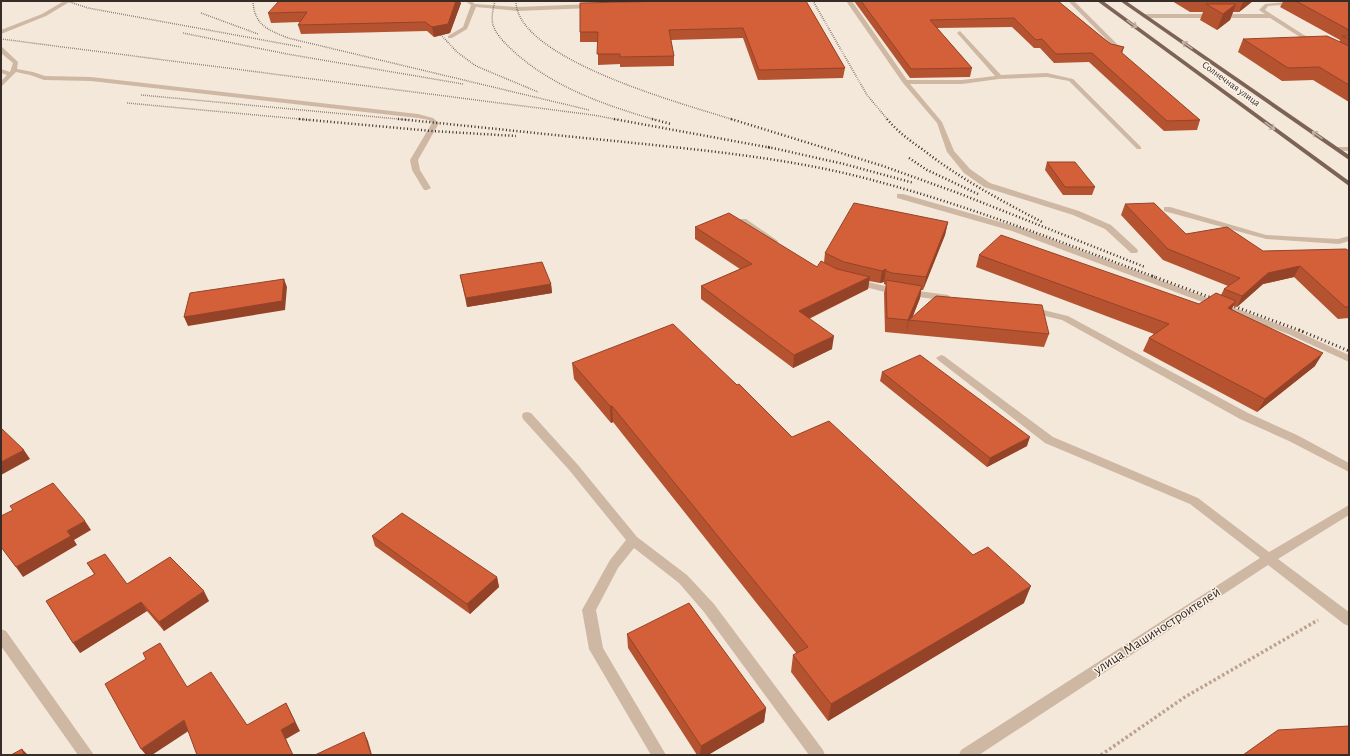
<svg xmlns="http://www.w3.org/2000/svg" width="1350" height="756" font-family="'Alegreya Sans',sans-serif">
	<style>
		.lines { fill: none; stroke-linecap: round; stroke-linejoin: round }
		.path { stroke: #baa28e; stroke-width: 3.5; stroke-dasharray: 2.5 2.5; stroke-linecap: butt }
		.minor { fill: #ceb8a4; fill-rule: evenodd }
		.major { fill: #7c6356; fill-rule: evenodd }
		.rail-far2 { stroke: #382c27; stroke-width: 1.5; stroke-dasharray: 0.5 1.5; stroke-linecap: butt }
		.rail-far1 { stroke: #382c27; stroke-width: 2.5; stroke-dasharray: 1 2.5; stroke-linecap: butt }
		.rail { stroke: #382c27; stroke-width: 3; stroke-dasharray: 1 3; stroke-linecap: butt }
		.wall { fill: #b55331 }
		.shaded-wall { fill: #944328 }
		.building { fill: #d36039; stroke: #944328 }
		.oneway { stroke: #c2b2a6 }
		.labels { text-anchor: middle; dominant-baseline: central; stroke-width: 3; stroke-linejoin: round; paint-order: stroke }
		.far-street-label { font-size: 10px; fill: #382c27; stroke: #fbf2e7 }
		.near-street-label { font-size: 14px; fill: #382c27; stroke: #fbf2e7 }
	</style>
	<rect width="100%" height="100%" fill="#f4e8da"/>
	<g class="lines">
		<path class="path" d="M1101,755l84,-58 133,-77"/>
		<path class="minor" d="M64,1h7l-25,15 -45,18v-4l41,-16z
			M465,1h6l4,3 42,3 76,-3 3,2 -3,2 -76,3 -41,-4 -9,22 -15,9h-4v-2l15,-9 8,-22z
			M846,1h6l55,79h55l33,-4 -37,-42 -1,-1 3,-2 41,44 46,-2 26,6 68,68v2h-4l-68,-68 -22,-4 -48,2 -37,5h-52l32,38 12,29 16,18 20,14 89,28 32,14 26,24 1,2 -1,2h-6l-26,-24 -32,-14 -89,-28 -20,-14 -17,-21 -10,-29 -34,-40z
			M1068,1h6l45,45v2h-4z
			M1295,1l2,1v2l-29,2 -3,4 39,25 15,6v2l-19,-6 -30,-19h-125l-3,-2 3,-2h120l-6,-4 6,-6z
			M1,46l17,16 -1,7 16,3 12,4 46,1 327,37 15,4 6,5 -21,37 2,10 11,18 -4,2h-3l-12,-20 -2,-10 22,-37 -3,-3 -11,-2 -327,-37 -47,-1 -14,-5 -14,-3 -15,15v-6l6,-6 -6,-2v-4l9,3 3,-9 -12,-10z
			M1337,147h12v4l-14,-1 -1,-1z
			M897,194h6l115,33 276,103 55,25v7l-61,-28 -276,-103 -115,-33z
			M1164,207h6l96,28 72,4 11,-3v5l-10,3 -73,-5 -102,-28z
			M740,219h6l32,22 -1,2h-6l-31,-20z
			M856,279l33,8 59,8 4,3 -4,3 -59,-8 -36,-9 -1,-2z
			M1031,307l37,9 180,97 49,22 52,28v9l-60,-31 -49,-22 -178,-99 -34,-8 -2,-2z
			M941,355l3,1 109,81 145,61 71,54 80,-47v10l-71,44 71,53v14l-5,-2 -76,-59 -289,190h-20l2,-5 299,-192 -70,-54 -145,-61 -107,-83 -2,-2z
			M527,412l4,1 47,52 59,72 50,38 27,29 109,146 2,5h-16l-105,-143 -25,-29 -45,-35 -16,20 -22,42 7,38 63,107h-15l-62,-106 -7,-39 28,-50 16,-20 -56,-69 -47,-52 -1,-3 1,-3z
			M1,629l5,2 88,124h-16l-77,-109z"/>
		<path class="major" d="M1097,1h6l246,180v5z
			M1120,1h6l223,154v5z"/>
		<path class="rail-far2" d="M67,1l21,7 213,39
			M253,1c1,24 15,29 35,37l301,72
			M495,1c-2,8 -4,16 -2,24 3,9 10,16 16,22 40,39 95,58 147,73
			M516,1c0,59 172,104 218,119
			M813,1l54,94 21,25
			M201,13l57,21
			M183,33l104,21 176,30
			M441,35l16,17 19,14 62,26
			M1,39l592,76 26,5
			M141,95l268,25
			M127,103l183,17"/>
		<path class="rail-far1" d="M299,119l133,12 84,5
			M398,119c72,7 145,15 217,22 77,8 154,15 229,32 106,25 208,66 311,104
			M614,119l158,29
			M652,119l19,5
			M731,119l152,47 75,27 187,74
			M887,119c10,12 22,21 35,30 37,29 78,51 120,73
			M768,147l76,17 70,19
			M909,158l18,12 51,24"/>
		<path class="rail" d="M1152,276l152,56
			M1299,330l50,21"/>
	</g>
	<path class="wall" d="M806,1l39,67 -2,10 -85,2 -15,-42 -72,2 3,16v10l-54,1v-3l-22,1v-23h-18v-10z
		M854,1h204l45,37 8,6 13,3 -2,7 78,66 -3,10 -33,1 -75,-69 -35,1 -14,-15h-6l-22,-21 -75,1 35,40 -2,9 -60,1z
		M1172,1h81l-14,11h-6l-3,8 -13,10 -17,-10 3,-8h-13z
		M1270,1h79v101l-36,-22 -31,1 -44,-29 5,-13 96,3 1,-2 -60,-33 3,-5h-11z
		M461,3l-11,30 -16,4 -7,-6 -126,3 -3,-9 2,-3 -29,1 -3,-10z
		M1047,162l48,25 -3,8h-29l-18,-25z
		M1125,204l61,30 77,17h86v67l-11,1 -44,-42 -31,7 -26,23 -4,-1 -1,3 83,57 -58,46 -114,-61 6,-13 5,-4 -178,-67 3,-12 220,49 22,-9 3,-6 4,-3 -65,-26 -42,-45z
		M948,222l-3,13 -22,55h-2l-1,8 -8,20 137,16 -5,13 -138,-13 1,-3 -1,3 -21,-2 -1,-39 2,-8 -2,-1v-2l-4,1 -11,-2 -1,8 -59,30 23,30 -39,19 -92,-69v-13l39,-17 -45,-30v-12l122,40 7,-5 1,-9z
		M460,275l91,9 1,9 -85,14z
		M572,363l220,74 232,166 -196,118 -37,-49 2,-17 4,-1 -184,-232 -2,1 -37,-44z
		M882,372l145,74 -40,21 -107,-86z
		M372,536l125,41 2,10 -29,27 -95,-68z
		M87,563l40,21 82,17 -45,30 -17,-20 -67,42 14,-79z
		M627,634l139,74 -2,14 -56,33h-11l-69,-107z"/>
	<path class="shaded-wall" d="M456,1h4l1,2 -11,30 -16,4 -2,-10z
		M1243,1h10l-14,11z
		M1236,4l-6,16 -13,10 6,-16z
		M948,222l-3,13 -22,55 3,-13z
		M1300,266l-6,11 -31,7 -26,23 5,-11 26,-23z
		M886,269l-2,13 -4,1 2,-12z
		M870,277l-2,12 -71,35 2,-13z
		M284,279l3,8 -2,23 -97,16 -4,-9z
		M551,284l1,9 -85,14 -1,-9z
		M922,286l-2,12 -9,23 -2,-1 -3,14 2,-14z
		M1236,301l-7,13 -1,-6z
		M834,336l-2,13 -39,19 1,-13z
		M1323,353l-8,13 -58,46 8,-13z
		M610,406h2l1,16 -2,1z
		M1030,437l-3,9 -40,21 3,-9z
		M24,450l6,9 -29,16v-13z
		M85,521l6,9 -17,10 3,5 -54,32 -7,-10 51,-36z
		M497,577l2,10 -29,27 -3,-10z
		M1031,586l-7,17 -196,118 3,-17z
		M204,591l5,10 -45,30 -5,-9z
		M141,602l6,9 -67,42 -7,-10z
		M286,703l14,28 -14,8 7,16 -12,-25z
		M766,708l-2,14 -56,33h-8l1,-9z
		M184,720l6,10 -38,25h-6l-5,-6z
		M364,732l4,9 4,14h-1z
		M22,749l6,6h-4z"/>
	<path class="building" d="M279,1h177l-8,23 -16,3 -7,-5 -127,3 9,-13 -39,1z
		M670,1h136l39,67 -86,2 -16,-42 -74,2 5,26 -54,1v-3h-23l1,-22h-18v-29z
		M861,1h197l45,37 8,6 13,3 -3,5 79,68 -33,1 -75,-68 -36,1 -14,-15 -6,1 -22,-22 -84,2 42,48 -61,1z
		M1296,1h53v29z
		M1206,4h30l-13,10z
		M1327,36l22,10v39l-30,-18 -31,1 -45,-29z
		M1342,36h7v3z
		M1047,162h28l20,25h-30z
		M854,203l94,19 -22,55 -34,-4 -6,-2v-2l-4,2 -38,-9 -19,-9z
		M1154,203l32,31 41,-7 36,24 83,-2 3,2v56h-4l-45,-41 -32,7 -26,23 -18,-7 16,-11 -72,-29 -43,-45z
		M729,213l88,54 4,-6 16,8 33,8 -71,34 35,25 -40,19 -93,-69 51,-22 -57,-37z
		M1001,235l198,69 17,-11 20,8 -8,7 95,45 -58,46 -116,-61 20,-14 -190,-69z
		M542,262l9,22 -85,14 -6,-23z
		M284,279l-2,22 -98,16 6,-24z
		M886,280l36,6 -14,34 -21,-2z
		M936,296l106,9 7,29 -140,-14z
		M673,324l64,61 2,-1 53,53 37,-16 144,134 15,-8 43,39 -200,118 -38,-49 15,-8 -196,-241h-2l-38,-43z
		M920,355l110,82 -40,21 -108,-86z
		M1,428l23,22 -23,12z
		M53,483l32,38 -18,10 4,5 -55,31 -15,-20v-31l12,-6 -3,-4z
		M402,513l95,64 -30,27 -95,-68z
		M105,554l22,30 43,-27 34,34 -45,31 -18,-20 -68,41 -27,-42 49,-27 -8,-11z
		M689,603l77,105 -65,38 -74,-112z
		M160,643l27,44 24,-15 36,53 39,-22 9,19 -14,8 12,25h-96l-13,-35 -43,29 -36,-65 41,-25 -3,-6z
		M1349,726v29h-106l35,-25z
		M364,732l7,23h-56z
		M22,749l2,6h-13z"/>
	<defs><path id="oneway-shaft" d="M-6 0H5M1.5-3L5.5 0L1.5 3" fill="none" stroke-width="1.6" stroke-linecap="round" stroke-linejoin="round"/></defs>
	<g class="oneway">
		<use href="#oneway-shaft" transform="translate(1132 24) rotate(36)"/>
		<use href="#oneway-shaft" transform="translate(1187 45) rotate(-145)"/>
		<use href="#oneway-shaft" transform="translate(1270 126) rotate(36)"/>
		<use href="#oneway-shaft" transform="translate(1317 135) rotate(-145)"/>
	</g>
	<g class="labels">
		<g class="far-street-label">
			<text transform="translate(1231 84) rotate(36)">Солнечная улица</text>
		</g>
		<g class="near-street-label">
			<text transform="translate(1157 631) rotate(-33)">улица Машиностроителей</text>
		</g>
	</g>
	<rect width="1350" height="756" fill="none" stroke="#382c27" stroke-width="4"/>
</svg>
